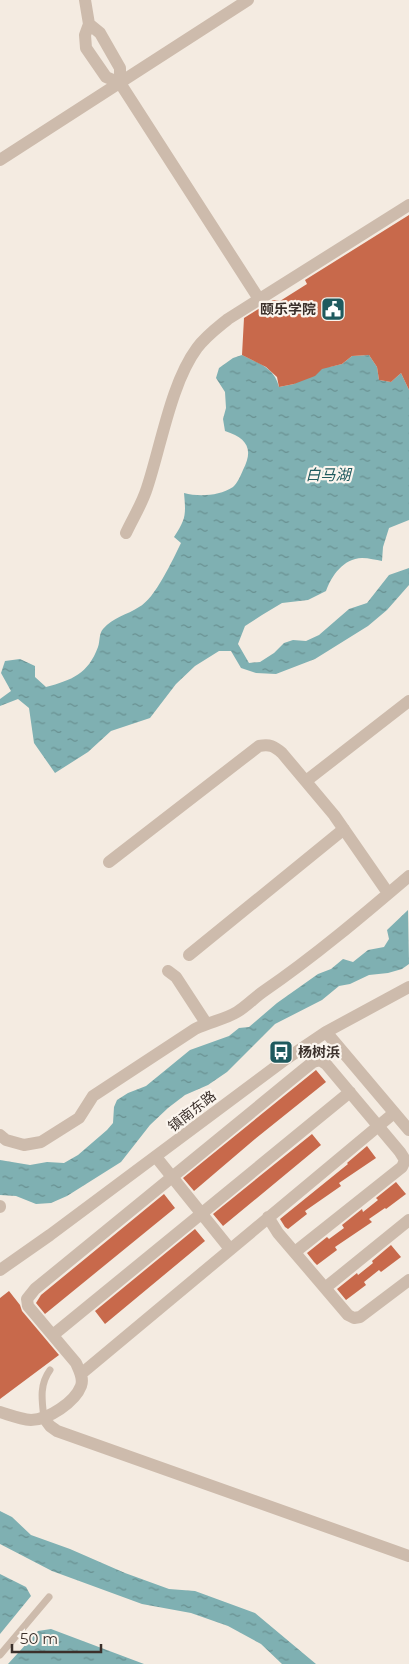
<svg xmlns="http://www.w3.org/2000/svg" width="409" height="1664" font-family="Montserrat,'Noto Sans SC',sans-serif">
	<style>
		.water { fill: url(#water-ripples) }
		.building { fill: #c8694b }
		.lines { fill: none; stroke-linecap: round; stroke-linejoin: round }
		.service { stroke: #cdbbac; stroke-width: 7 }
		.minor { stroke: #cdbbac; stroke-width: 12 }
		.tertiary { stroke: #cdbbac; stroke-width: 12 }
		.labels { text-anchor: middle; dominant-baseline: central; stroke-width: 4.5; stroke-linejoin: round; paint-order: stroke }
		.poi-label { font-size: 14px; font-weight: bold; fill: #3b302b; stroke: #fbf5ee; text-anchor: end }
		.street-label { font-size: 14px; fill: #3b302b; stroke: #fbf5ee }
		.water-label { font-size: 15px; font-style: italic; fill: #1f5a5e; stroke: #fbf5ee }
	</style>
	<defs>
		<pattern id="water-ripples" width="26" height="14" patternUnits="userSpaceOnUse" patternTransform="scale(1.25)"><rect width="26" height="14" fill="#7fb0b2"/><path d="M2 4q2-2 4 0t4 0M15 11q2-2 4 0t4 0" fill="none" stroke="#699091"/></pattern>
	</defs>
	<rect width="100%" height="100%" fill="#f4ebe1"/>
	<path class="water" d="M242,355c17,9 32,12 37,32l15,-3 22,-20 13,3 13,-3 10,-8 17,-1 8,12 2,13 12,2 10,-9 8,17v130l-20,8 -6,19 -1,14c-6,-1 -13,-3 -20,-3 -19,1 -30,17 -36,33l-18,9 -26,3 -20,12 -17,11 -7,18 11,19 11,-1 14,-9 10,-10 9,-3 13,1 13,-6 30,-26 18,-6 22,-28 20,-7v17l-22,25 -19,16 -53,33 -39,15 -20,-1 -15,-5 -10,-17h-12l-24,15 -19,18 -26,34 -39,13 -23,21 -33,21 -21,-30 -5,-35 -11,-9 -18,7v-7l11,-8 -10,-18 4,-12 15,-2 15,7v11l11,10c26,-7 42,-13 52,-40 2,-6 1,-14 5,-18 10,-12 24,-14 36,-22 16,-8 34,-48 42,-64l-7,-6c12,-18 12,-22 10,-44 15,4 35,3 49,-6 4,-3 8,-12 10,-17 11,-21 4,-32 -18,-39l-2,-12 3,-11 -1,-16 -9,-14 3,-10 14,-10z
		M408,910l1,54 -7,5 -14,4 -19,2 -19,9 -11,2 -17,14 -47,24 -48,48 -19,13 -23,10 -17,13 -18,17 -29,37 -54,34 -16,7 -15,1 -20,-8 -16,-1v-35l30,5 17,-3 17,1 14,-8 29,-25 6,-7 1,-16 3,-7 11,-7 18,-7 44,-36 39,-14 10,-8 10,-1 28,-24 41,-29 13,-5 12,-10 10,3 15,-12 16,-3 5,-8 -2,-9z
		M0,1511l12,6 19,18 39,14 55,24 44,16 26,2 60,22 61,51h-34l-21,-20 -33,-18 -37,-13 -49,-9 -90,-33 -52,-27z
		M0,1574l26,13 5,9 -31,38z
		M51,1629l93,35h-136l30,-33z"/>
	<path class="building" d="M409,215v175l-8,-17 -10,9 -12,-2 -2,-13 -8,-12 -17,1 -10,8 -20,5 -7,7 -21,8 -15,3 -2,-10 -11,-10 -24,-12 2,-37 29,-18 7,1 27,-17 -2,-4z
		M316,1070l10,12 -71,57 -61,52 -11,-13z
		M312,1134l9,11 -98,81 -10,-12z
		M367,1146l9,12 -37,25 2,3 -36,25 2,3 -19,15 -3,-2 -5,-8 68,-55 -1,-1z
		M396,1182l10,12 -20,15 -1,-1 -16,11 3,3 -37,25 2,3 -20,15 -3,-3 -7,-9 20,-16 2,2 15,-11 -2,-3 20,-16 1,3 15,-12 -2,-2z
		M164,1194l11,14 -130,106 -9,-11 5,-8z
		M195,1229l10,12 -100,83 -10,-13z
		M391,1245l10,12 -20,15 -2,-2 -15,12 2,3 -20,15 -9,-11 20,-16 1,2 15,-12 -1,-2z
		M9,1291l11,14 2,6 37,44 -59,44v-101z"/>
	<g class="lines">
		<path class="service" d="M44,1418c-2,-17 -5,-33 6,-48
			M0,1655l49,-58"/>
		<path class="minor" d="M85,0l4,24 -4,11 1,13 20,29 14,6
			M89,24l11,9 20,35v15l139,216
			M0,160l248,-160
			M126,533c7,-15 16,-29 21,-45 14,-42 24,-105 50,-140 9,-12 20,-20 31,-29l181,-114
			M306,781l103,-80
			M109,862l150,-116c11,-2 15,0 23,7l52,62 54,78
			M189,955l155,-126
			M168,971l8,6 30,46
			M0,1135l6,5 18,5 17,-3 38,-24 14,-22 102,-67c13,-7 29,-9 42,-17 10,-6 18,-15 27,-21 51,-35 98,-75 145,-115
			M156,1157l74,92
			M0,1207v-1
			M268,1217l10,16 70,82 6,3 6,-1 49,-37
			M325,1288l84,-68
			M53,1335l297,-243
			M81,1374l313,-261
			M0,1412c10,3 20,7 31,8 17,0 44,-18 50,-34 3,-8 -2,-16 -5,-23l-48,-57 -1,-7 8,-10 268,-219 10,-8 7,-2 6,4 74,88 5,8 -3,7 -107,85
			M44,1418l6,8 7,5 352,125"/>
		<path class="tertiary" d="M326,1032l83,98
			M0,1270l50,-35 236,-176 40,-27 83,-45"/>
	</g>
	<defs>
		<g id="civic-square" transform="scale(1.25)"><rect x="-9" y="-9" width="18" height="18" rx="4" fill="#1f5a5e" stroke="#fbf5ee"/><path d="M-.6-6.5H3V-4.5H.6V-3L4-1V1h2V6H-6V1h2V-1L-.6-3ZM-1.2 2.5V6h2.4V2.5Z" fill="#fff"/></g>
		<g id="bus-square" transform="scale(1.25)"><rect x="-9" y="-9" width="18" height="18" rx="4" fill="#1f5a5e" stroke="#fbf5ee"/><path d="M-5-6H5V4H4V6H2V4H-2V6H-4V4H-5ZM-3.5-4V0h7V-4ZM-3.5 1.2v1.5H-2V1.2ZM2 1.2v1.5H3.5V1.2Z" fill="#fff"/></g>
	</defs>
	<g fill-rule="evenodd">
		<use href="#civic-square" x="333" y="309"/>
		<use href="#bus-square" x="281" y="1052"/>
	</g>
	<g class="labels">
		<g class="poi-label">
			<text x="316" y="309">颐乐学院</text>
			<text x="298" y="1052" text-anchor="start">杨树浜</text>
		</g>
		<g class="street-label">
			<text transform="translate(192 1111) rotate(-38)">镇南东路</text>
		</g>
		<g class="water-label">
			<text x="328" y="474">白马湖</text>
		</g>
	</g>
	<path d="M12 1644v8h89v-8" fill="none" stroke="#3b302b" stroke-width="2.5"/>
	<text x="20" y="1644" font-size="15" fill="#3b302b" stroke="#fbf5ee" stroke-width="4" paint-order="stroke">50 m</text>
</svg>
